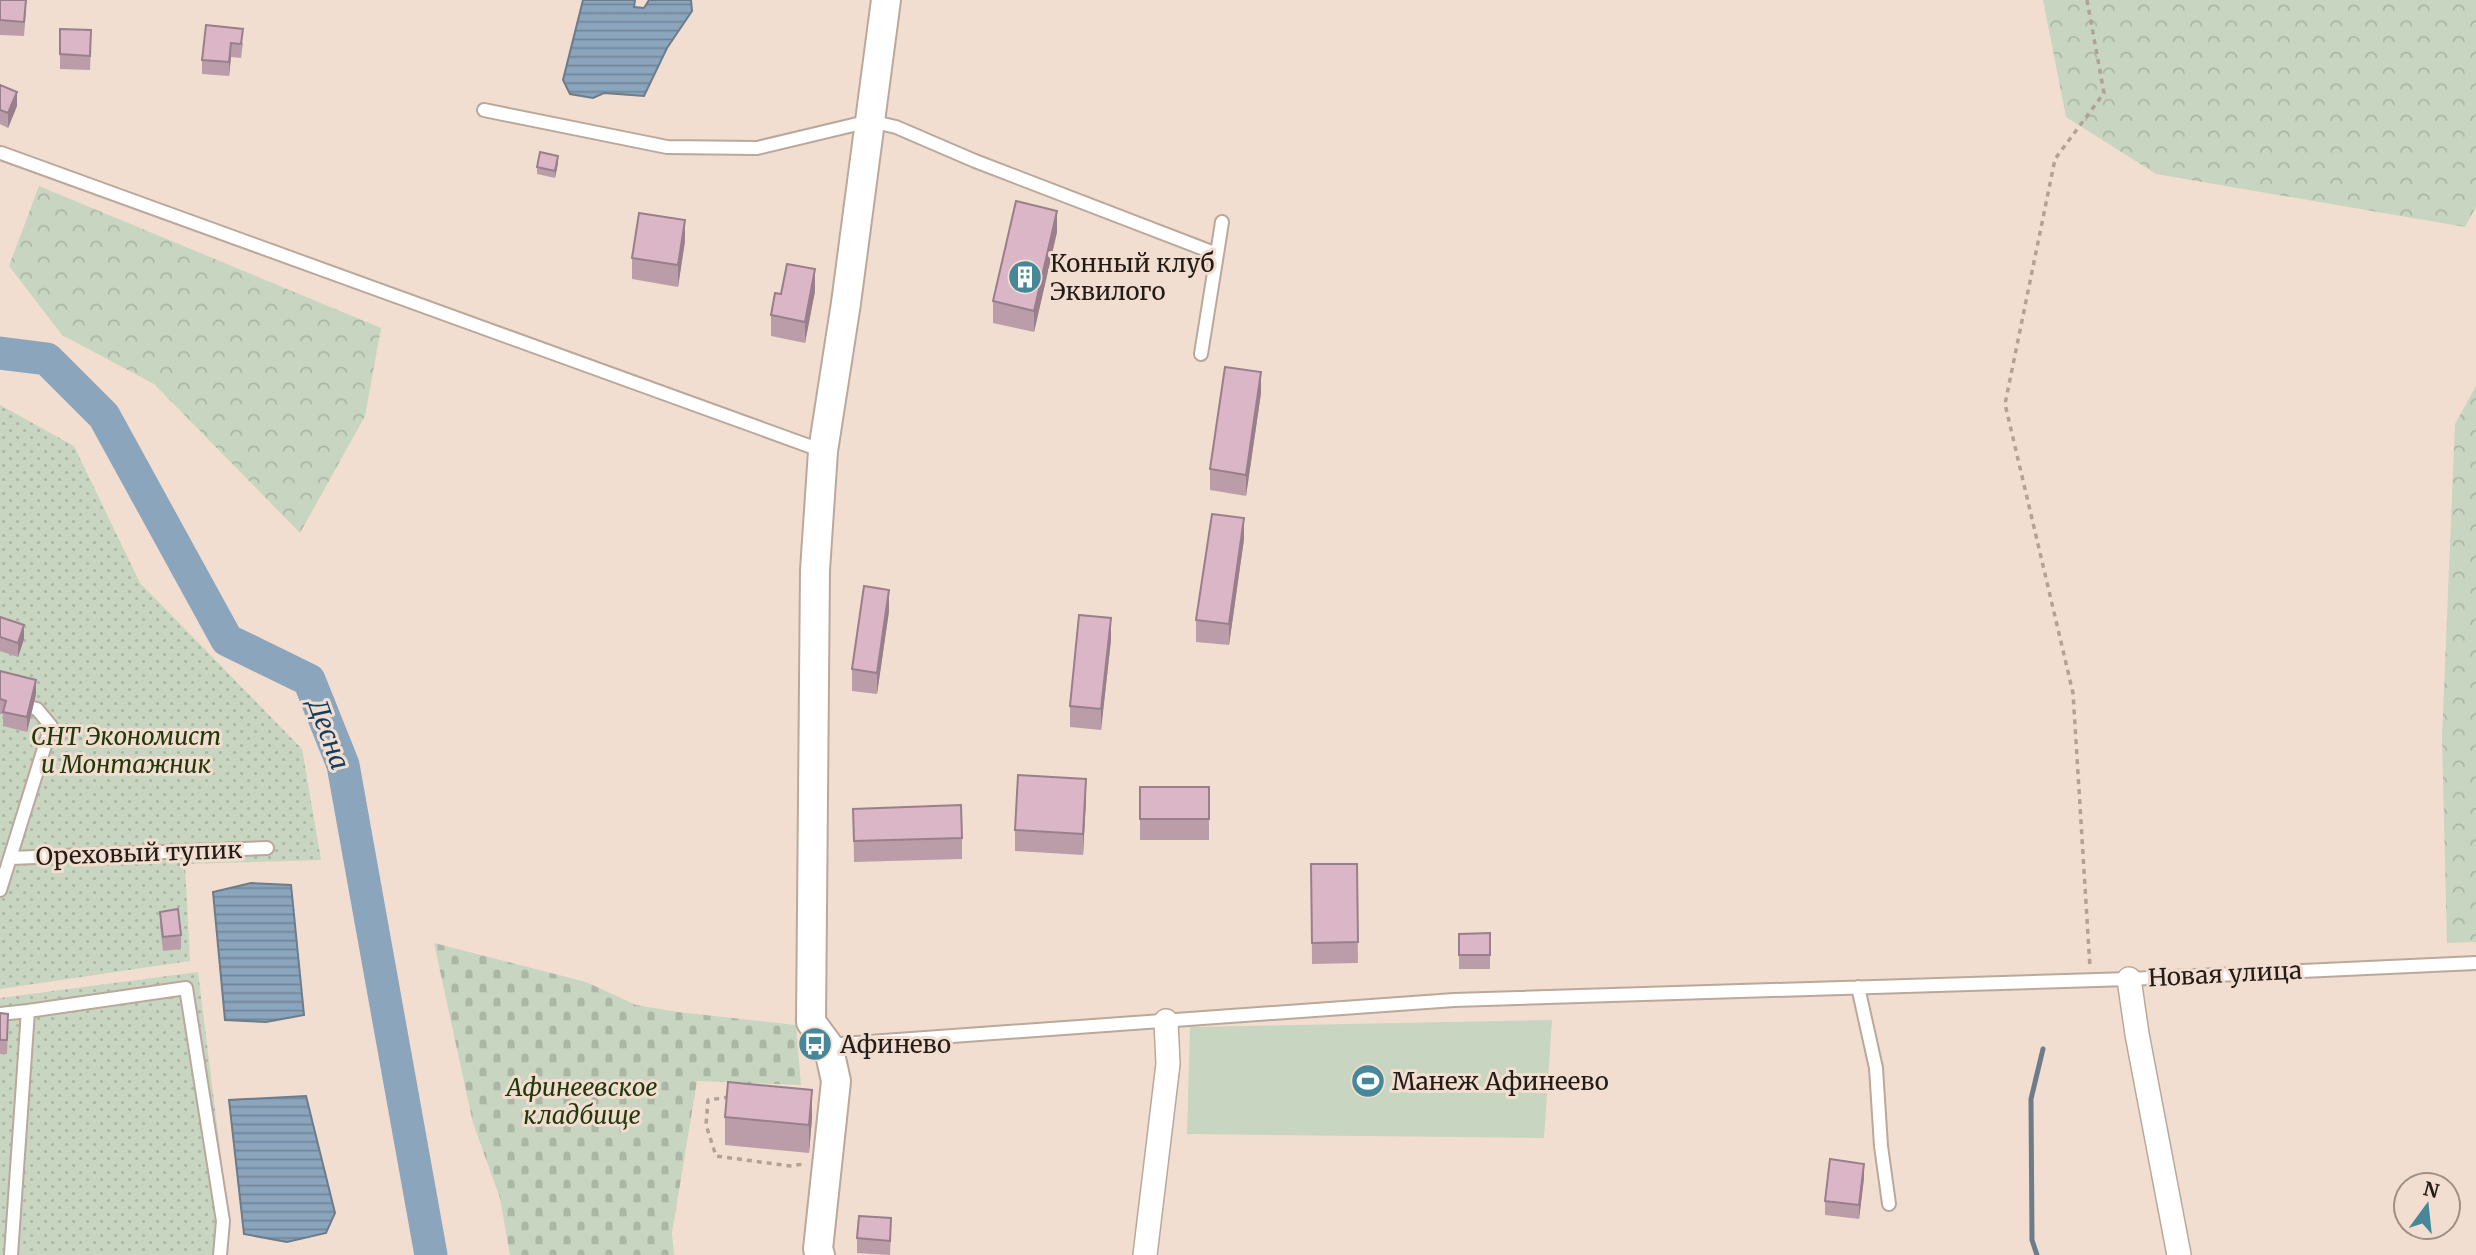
<svg xmlns="http://www.w3.org/2000/svg" width="2476" height="1255" font-family="Merriweather,serif">
	<style>
		.forest { fill: url(#forest-crowns) }
		.cemetery { fill: url(#cemetery-stones) }
		.garden { fill: url(#garden-dots) }
		.pitch { fill: #c8d5c0 }
		.water { fill: url(#water-rules); stroke: #6c7c8b; stroke-width: 2 }
		.lines { fill: none; stroke-linecap: round; stroke-linejoin: round }
		.stream { stroke: #6c7c8b; stroke-width: 5 }
		.river { stroke: #8ba5bd; stroke-width: 33 }
		.service-casing { stroke: #baa89a; stroke-width: 16 }
		.minor-casing { stroke: #baa89a; stroke-width: 26 }
		.tertiary-casing { stroke: #baa89a; stroke-width: 32 }
		.path { stroke: #b1a196; stroke-width: 3.5; stroke-dasharray: 5 5; stroke-linecap: butt }
		.service { stroke: #fff; stroke-width: 12 }
		.minor { stroke: #fff; stroke-width: 23 }
		.tertiary { stroke: #fff; stroke-width: 28 }
		.wall { fill: #bb9daa }
		.shaded-wall { fill: #997f8b }
		.building { fill: #dab6c6; stroke: #997f8b; stroke-width: 2 }
		.labels { text-anchor: middle; dominant-baseline: central; stroke-width: 6; stroke-linejoin: round; paint-order: stroke }
		.poi-label { font-size: 24px; fill: #221b16; stroke: #f2ded0; text-anchor: start }
		.park-label { font-size: 24px; font-style: italic; fill: #20390b; stroke: #f2ded0 }
		.street-label { font-size: 24px; fill: #221b16; stroke: #f2ded0 }
		.water-label { font-size: 26px; font-style: italic; fill: #113d5f; stroke: #f2ded0 }
	</style>
	<defs>
		<pattern id="forest-crowns" width="20" height="18" patternUnits="userSpaceOnUse" patternTransform="scale(1.75)"><rect width="20" height="18" fill="#c8d5c0"/><path d="M2 6a3 3 0 1 1 6 0M12 15a3 3 0 1 1 6 0" fill="none" stroke="#acb6a4"/></pattern>
		<pattern id="cemetery-stones" width="16" height="16" patternUnits="userSpaceOnUse" patternTransform="scale(1.75)"><rect width="16" height="16" fill="#c8d5c0"/><path d="M2 7V4a2 2 0 0 1 4 0v3zM10 15v-3a2 2 0 0 1 4 0v3z" fill="#acb6a4"/></pattern>
		<pattern id="garden-dots" width="8" height="8" patternUnits="userSpaceOnUse" patternTransform="scale(1.75)"><rect width="8" height="8" fill="#c8d5c0"/><path d="M2 2h.1M6 6h.1" fill="none" stroke="#acb6a4" stroke-width="1.8" stroke-linecap="round"/></pattern>
		<pattern id="water-rules" width="6" height="5" patternUnits="userSpaceOnUse" patternTransform="scale(1.75)"><rect width="6" height="5" fill="#8ba5bd"/><path d="M0 2.5h6" fill="none" stroke="#718699"/></pattern>
	</defs>
	<rect width="100%" height="100%" fill="#f2ded0"/>
	<path class="forest" d="M2043,0h433v207l-11,20 -309,-53 -90,-57z
		M39,186l342,142 -16,88 -65,117 -146,-149 -92,-49 -53,-69z
		M2476,386v556l-29,1 -5,-206 13,-313z"/>
	<path class="cemetery" d="M434,943l152,39 50,23 42,7 118,13 5,60 -104,-4 -25,152 2,22h-164l-10,-57 -27,-75z"/>
	<path class="garden" d="M0,405l74,41 66,137 162,166 19,111 -136,4 5,97 -190,28z
		M198,972l31,249 -1,34h-228v-257z"/>
	<path class="pitch" d="M1552,1020l-8,118 -357,-4 3,-107z"/>
	<path class="water" d="M583,0h52l-1,7 10,1 5,-8h42l1,11 -25,37 -23,48 -40,-3 -11,5 -23,-4 -7,-14z
		M251,883l40,2 13,130 -38,7 -41,-2 -12,-128z
		M306,1096l29,117 -9,20 -39,9 -43,-8 -15,-134z"/>
	<g class="lines">
		<path class="stream" d="M2037,1255l-5,-15 -1,-141 12,-50"/>
		<path class="river" d="M0,353l47,6 57,57 123,224 82,40 34,85 88,490"/>
		<g class="service-casing">
			<path id="service" d="M484,110l183,37 90,1 113,-27 26,6 79,34 242,93 5,-32
				M1,153l822,298
				M1201,354l16,-100
				M0,700l37,9 14,17 -51,164
				M10,858l257,-10
				M1858,987l18,81 5,78 8,58
				M0,1014l28,-3
				M828,1045l626,-45 675,-21 347,-16
				M11,1255l17,-244 158,-23 37,233 -3,34"/>
		</g>
		<g class="minor-casing">
			<path id="minor" d="M2129,979l8,55 42,221
				M1145,1255l23,-191 -2,-43"/>
		</g>
		<g class="tertiary-casing">
			<path id="tertiary" d="M820,1255l-2,-6 18,-168 -8,-36 -17,-23 4,-452 8,-119 23,-148 40,-303"/>
		</g>
		<path class="path" d="M2087,0l17,93 -49,66 -50,245 68,289 17,274
			M729,1097l-21,3 -2,25 10,31 74,10 14,-2"/>
		<use href="#service" class="service"/>
		<use href="#minor" class="minor"/>
		<use href="#tertiary" class="tertiary"/>
	</g>
	<path class="wall" d="M0,0l26,11 -2,25 -24,-1z
		M206,25l37,18 -2,15 -10,-1 -2,19 -27,-2v-14z
		M60,29l31,16 -1,25 -30,-1z
		M0,85l17,21 -9,22 -8,-4z
		M558,163l-3,15 -18,-4v-7z
		M1057,232l-23,100 -41,-9v-22z
		M685,241l-7,46 -46,-8v-21z
		M815,291l-10,52 -34,-7v-21l10,-21z
		M1261,393l-15,103 -36,-6v-21z
		M1244,539l-15,106 -33,-3v-22z
		M889,611l-12,83 -25,-3v-22z
		M0,617l24,22 -6,18 -18,-6z
		M1111,640l-10,90 -31,-3v-21z
		M0,671l36,23 -9,38 -24,-6v-12h-3z
		M1140,787h69v53h-69z
		M1086,800l-3,55 -68,-4v-21z
		M853,809l109,29v21l-108,3z
		M1311,864h46l1,99 -46,1z
		M160,912l21,23v14l-18,2 -3,-25z
		M1490,933v36h-31v-35z
		M0,1013l8,15 -1,26h-7z
		M725,1117l87,1 -3,35 -84,-8z
		M1864,1178l-5,41 -34,-4v-14z
		M891,1233l-1,22 -33,-2v-15z"/>
	<path class="shaded-wall" d="M231,43v14l-2,19v-14z
		M17,92v14l-9,22v-15z
		M558,156v7l-3,15v-7z
		M1057,211v21l-23,100v-21z
		M685,220v21l-7,46v-22z
		M815,269v22l-10,52v-21z
		M1261,372v21l-15,103v-21z
		M1244,518v21l-15,106v-21z
		M889,590v21l-12,83v-21z
		M1111,618v22l-10,90v-21z
		M24,625v14l-6,18v-14z
		M36,680v14l-9,38v-15z
		M1086,779v21l-3,55v-21z
		M812,1090v28l-3,35v-28z
		M1864,1164v14l-5,41v-14z"/>
	<path class="building" d="M0,0h26l-2,22 -24,-2z
		M206,25l37,4 -2,15 -10,-1 -2,19 -27,-2z
		M60,29l31,1 -1,26 -30,-2z
		M0,85l17,7 -9,21 -8,-3z
		M540,152l18,4 -3,15 -18,-4z
		M1016,201l41,10 -23,100 -41,-10z
		M639,213l46,7 -7,45 -46,-7z
		M787,264l28,5 -10,53 -34,-7 4,-22 6,1z
		M1225,367l36,5 -15,103 -36,-6z
		M1212,514l32,4 -15,106 -33,-4z
		M864,586l25,4 -12,83 -25,-4z
		M1079,615l32,3 -10,91 -31,-3z
		M0,617l24,8 -6,18 -18,-6z
		M0,671l36,9 -9,37 -24,-5 3,-11 -6,-2z
		M1018,775l68,4 -3,55 -68,-4z
		M1140,787h69v32h-69z
		M961,805l1,33 -108,3 -1,-32z
		M1311,864h46l1,78 -46,1z
		M178,909l3,26 -18,2 -3,-25z
		M1490,933v22h-31v-21z
		M0,1013l8,1 -1,26h-7z
		M728,1082l84,8 -3,35 -84,-8z
		M1830,1159l34,5 -5,41 -34,-4z
		M859,1216l32,2 -1,23 -33,-3z"/>
	<defs>
		<g id="building-disc" transform="scale(1.75)"><circle r="9.5" fill="#468899" stroke="#f2ded0"/><path d="M-4-6H4V6H1V3H-1V6H-4ZM-2.5-4.3h1.7v1.8h-1.7ZM.8-4.3h1.7v1.8H.8ZM-2.5-1h1.7V.8h-1.7ZM.8-1h1.7V.8H.8Z" fill="#fff"/></g>
		<g id="bus-disc" transform="scale(1.75)"><circle r="9.5" fill="#468899" stroke="#f2ded0"/><path d="M-5-6H5V4H4V6H2V4H-2V6H-4V4H-5ZM-3.5-4V0h7V-4ZM-3.5 1.2v1.5H-2V1.2ZM2 1.2v1.5H3.5V1.2Z" fill="#fff"/></g>
		<g id="stadium-disc" transform="scale(1.75)"><circle r="9.5" fill="#468899" stroke="#f2ded0"/><path d="M0-5a6.5 5 0 1 0 0 10a6.5 5 0 1 0 0-10ZM-3.5-1.8h7v3.6h-7Z" fill="#fff"/></g>
	</defs>
	<g fill-rule="evenodd">
		<use href="#building-disc" x="1025" y="277"/>
		<use href="#bus-disc" x="815" y="1044"/>
		<use href="#stadium-disc" x="1368" y="1081"/>
	</g>
	<g class="labels">
		<g class="poi-label">
			<text x="1050" y="263">Конный клуб<tspan x="1050" dy="28">Эквилого</tspan></text>
			<text x="840" y="1044">Афинево</text>
			<text x="1392" y="1081">Манеж Афинеево</text>
		</g>
		<g class="park-label">
			<text x="126" y="736">СНТ Экономист<tspan x="126" dy="28">и Монтажник</tspan></text>
			<text x="582" y="1087">Афинеевское<tspan x="582" dy="28">кладбище</tspan></text>
		</g>
		<g class="street-label">
			<text transform="translate(139 853) rotate(-2)">Ореховый тупик</text>
			<text transform="translate(2225 974) rotate(-3)">Новая улица</text>
		</g>
		<g class="water-label">
			<text transform="translate(329 734) rotate(70)">Десна</text>
		</g>
	</g>
	<g transform="translate(2427 1206) rotate(15)"><circle r="33" fill="#f2ded0" stroke="#9f9086" stroke-width="2"/>
	<path d="M0-5L12 26L0 18L-12 26Z" fill="#468899"/>
	<text y="-10" font-size="19" font-weight="bold" text-anchor="middle" fill="#221b16">N</text>
	</g>
</svg>
